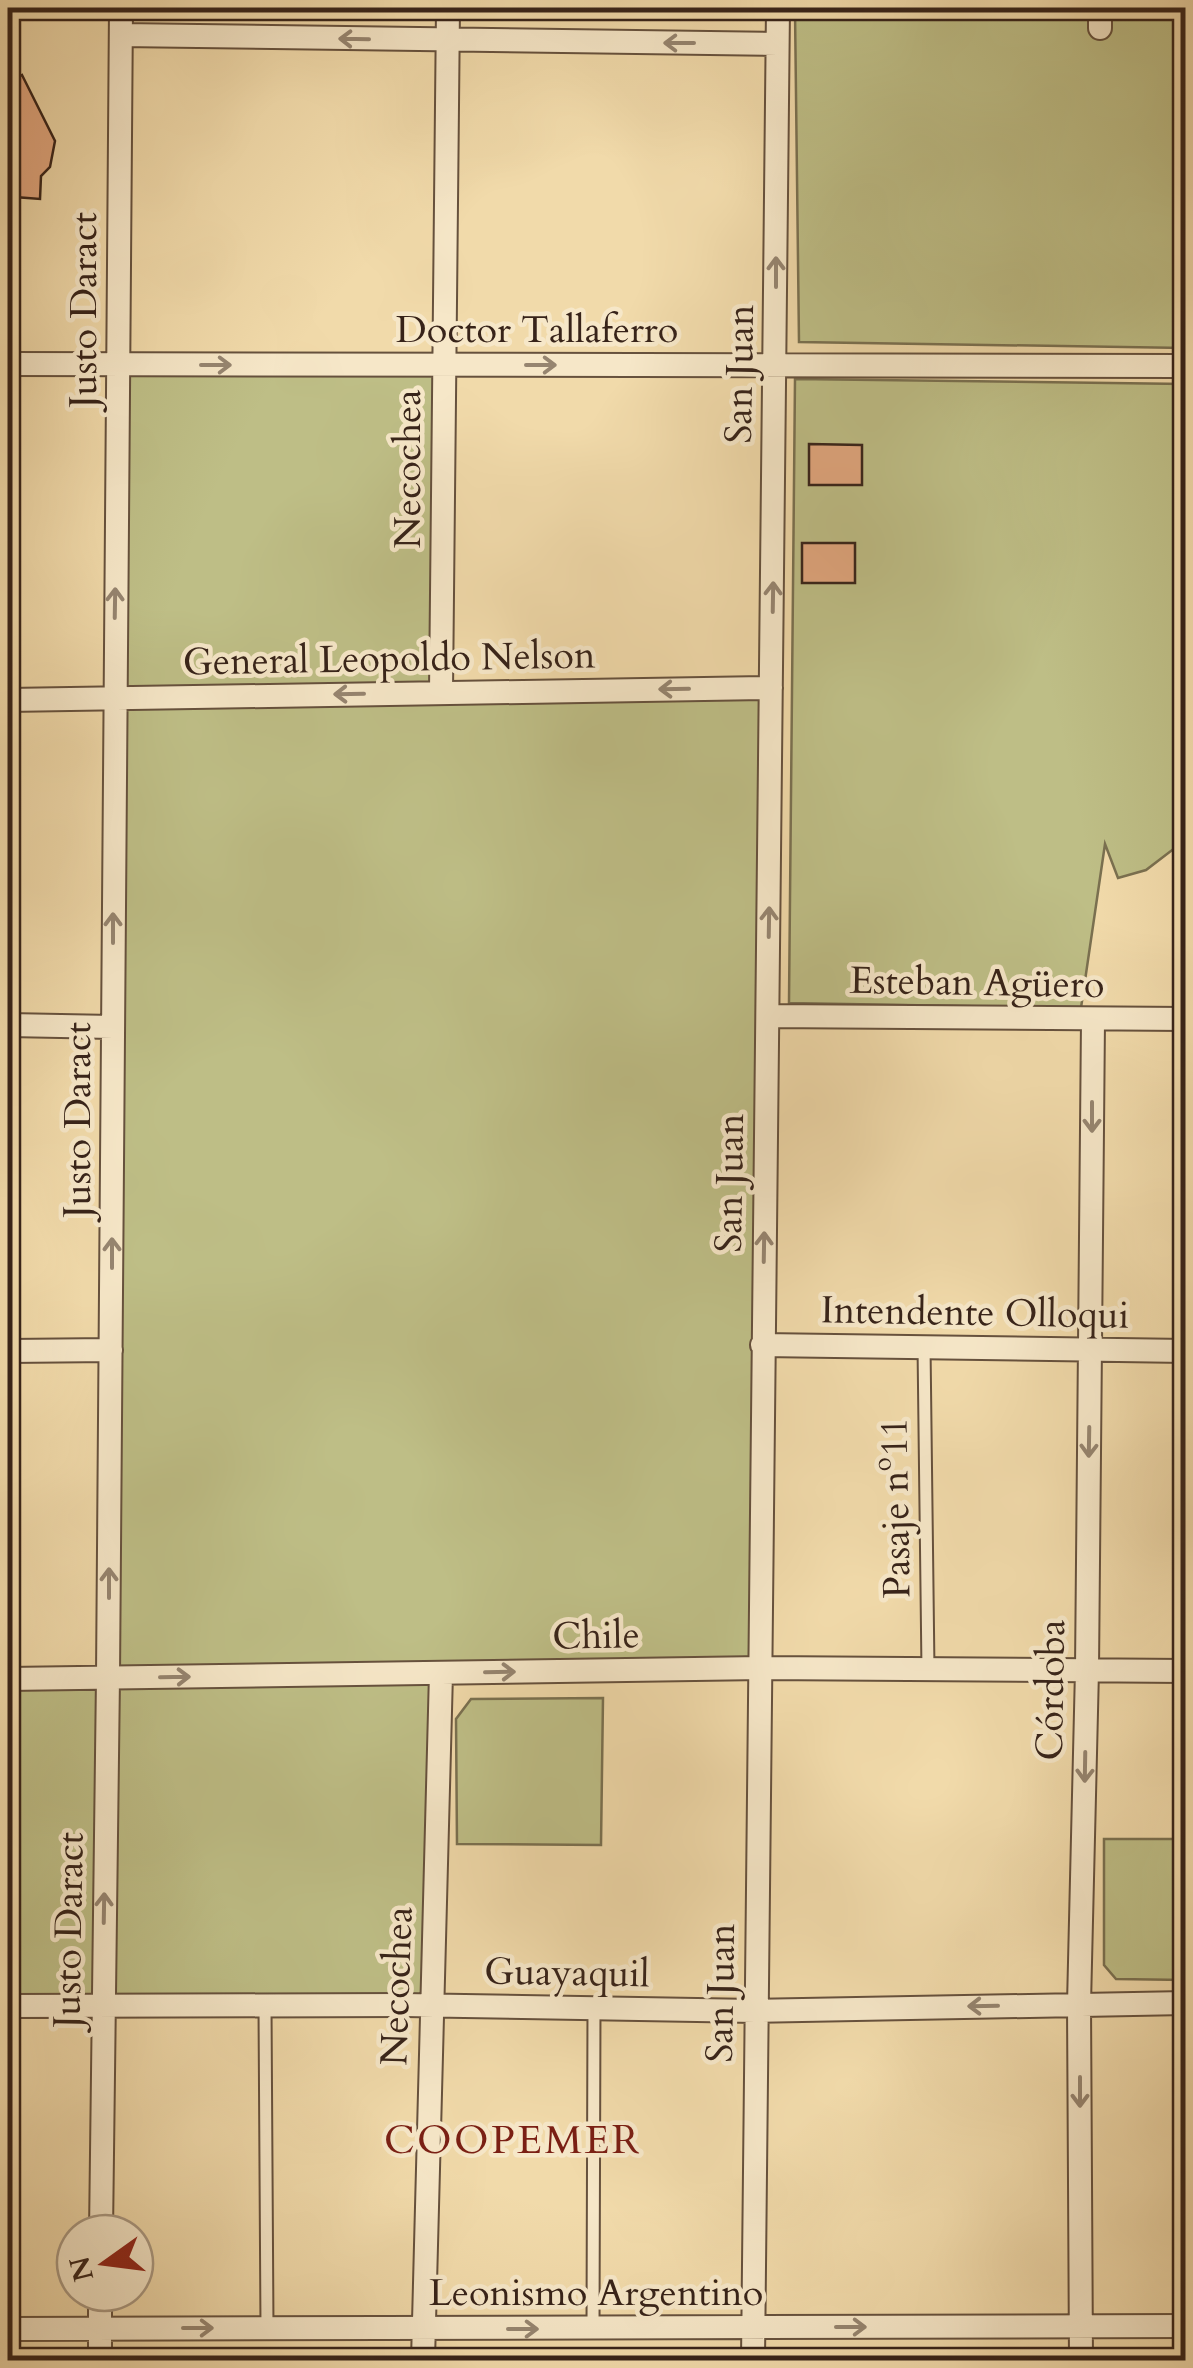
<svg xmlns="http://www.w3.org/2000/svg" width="1193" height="2368" font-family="Cardo,serif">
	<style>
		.green { fill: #bebe86; stroke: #7a7050; stroke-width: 2.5 }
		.building { fill: #e2a77f; stroke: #372319; stroke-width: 2.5 }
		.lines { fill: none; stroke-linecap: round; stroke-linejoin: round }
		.service-casing { stroke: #66513d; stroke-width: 15 }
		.minor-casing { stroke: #66513d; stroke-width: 26 }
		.service { stroke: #f6e7c8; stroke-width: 11 }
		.minor { stroke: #f6e7c8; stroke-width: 22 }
		.oneway { stroke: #968570 }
		.labels { text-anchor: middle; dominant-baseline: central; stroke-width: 9; stroke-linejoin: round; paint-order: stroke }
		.street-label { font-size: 38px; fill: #372319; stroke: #f6e7c8 }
		.neighbourhood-label { font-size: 40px; letter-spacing: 2.5px; fill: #7a1f14; stroke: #f6e7c8 }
	</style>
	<rect width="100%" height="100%" fill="#f1daaa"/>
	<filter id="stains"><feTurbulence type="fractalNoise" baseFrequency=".002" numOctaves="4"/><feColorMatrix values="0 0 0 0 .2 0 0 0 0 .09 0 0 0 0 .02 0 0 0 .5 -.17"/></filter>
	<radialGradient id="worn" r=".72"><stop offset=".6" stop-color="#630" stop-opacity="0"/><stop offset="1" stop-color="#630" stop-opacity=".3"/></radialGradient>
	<path class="green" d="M1185,8v340l-386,-6 -4,-331z
		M119,364l325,1 -2,327 329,-4 -9,980 -321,5 -10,332h-423v-326l100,-1z
		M795,379l390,5v461l-5,-1 -34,26 -28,8 -13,-34 -24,164 -292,-5z
		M603,1698l-2,147 -144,-1 -1,-125 15,-20z
		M1104,1839h81v141l-69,-1 -12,-14z"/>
	<path class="building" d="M22,75l33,66 -5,26 -9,9 -1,23 -25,-2 1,-19 -8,-14v-81z
		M809,444l53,1v40h-53z
		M802,543h53v40h-53z
		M135,2356h256l9,4h-265z"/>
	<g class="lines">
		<g class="service-casing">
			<path id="service" d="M924,1346l4,324
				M265,2007l2,321
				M593,2328l1,-319"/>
		</g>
		<g class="minor-casing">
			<path id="minor" d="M1100,28v-20
				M121,35l656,9
				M8,364l1178,2
				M441,692l7,-684
				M8,700l763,-12
				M768,1016l418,3
				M8,1025l105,2
				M762,1345l424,6
				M8,1351l103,-1
				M8,1679l754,-11 424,3
				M8,2006l396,-1 351,6 431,-8
				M101,2233l7,-556 13,-1669
				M8,2329l1178,-3
				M100,2360v-67
				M423,2360l18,-687
				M753,2360l25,-2352
				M1081,2360l-2,-356 8,-334 6,-650"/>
		</g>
		<use href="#service" class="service"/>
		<use href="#minor" class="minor"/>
	</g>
	<defs><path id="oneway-shaft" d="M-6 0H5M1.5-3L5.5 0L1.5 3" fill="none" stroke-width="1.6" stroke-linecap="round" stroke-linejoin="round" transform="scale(2.5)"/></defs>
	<g class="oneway">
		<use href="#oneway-shaft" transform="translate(354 39) rotate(-179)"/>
		<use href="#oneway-shaft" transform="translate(679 43) rotate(-180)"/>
		<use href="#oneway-shaft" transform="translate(776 272) rotate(-90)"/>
		<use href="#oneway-shaft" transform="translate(216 365)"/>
		<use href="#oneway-shaft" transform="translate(541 365)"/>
		<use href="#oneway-shaft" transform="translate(773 597) rotate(-89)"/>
		<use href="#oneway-shaft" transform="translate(115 603) rotate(-89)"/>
		<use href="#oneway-shaft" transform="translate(674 689) rotate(179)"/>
		<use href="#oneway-shaft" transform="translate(349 694) rotate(179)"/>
		<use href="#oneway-shaft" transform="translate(769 922) rotate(-89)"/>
		<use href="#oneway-shaft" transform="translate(113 928) rotate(-90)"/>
		<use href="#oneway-shaft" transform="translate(1092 1117) rotate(90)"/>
		<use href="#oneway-shaft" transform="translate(764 1247) rotate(-89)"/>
		<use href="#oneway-shaft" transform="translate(112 1253) rotate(-90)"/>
		<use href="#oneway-shaft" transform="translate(1089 1442) rotate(91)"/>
		<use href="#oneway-shaft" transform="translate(109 1583) rotate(-90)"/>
		<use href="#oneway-shaft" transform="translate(500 1672) rotate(-1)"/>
		<use href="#oneway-shaft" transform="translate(175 1677) rotate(-1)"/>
		<use href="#oneway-shaft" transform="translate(1085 1767) rotate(91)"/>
		<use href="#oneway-shaft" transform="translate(104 1908) rotate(-89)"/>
		<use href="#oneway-shaft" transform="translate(983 2006) rotate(179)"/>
		<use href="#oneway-shaft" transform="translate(1080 2092) rotate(90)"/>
		<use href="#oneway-shaft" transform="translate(851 2327)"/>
		<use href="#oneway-shaft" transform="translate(198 2328)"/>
		<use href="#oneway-shaft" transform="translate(523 2329)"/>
	</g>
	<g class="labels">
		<g class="street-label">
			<text transform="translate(84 310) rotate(-90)">Justo Daract</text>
			<text x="537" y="330">Doctor Tallaferro</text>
			<text transform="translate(740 374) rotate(-89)">San Juan</text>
			<text transform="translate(408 469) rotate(-90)">Necochea</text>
			<text transform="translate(389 659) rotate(-1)">General Leopoldo Nelson</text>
			<text transform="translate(977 983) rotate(1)">Esteban Agüero</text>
			<text transform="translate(78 1120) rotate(-90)">Justo Daract</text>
			<text transform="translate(730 1183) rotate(-89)">San Juan</text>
			<text transform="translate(975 1313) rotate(1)">Intendente Olloqui</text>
			<text transform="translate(896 1508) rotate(-91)">Pasaje nº11</text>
			<text transform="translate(596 1636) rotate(-1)">Chile</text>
			<text transform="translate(1051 1690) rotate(-89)">Córdoba</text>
			<text transform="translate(69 1930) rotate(-89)">Justo Daract</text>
			<text transform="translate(567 1973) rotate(1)">Guayaquil</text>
			<text transform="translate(397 1986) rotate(-88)">Necochea</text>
			<text transform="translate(721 1993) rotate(-89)">San Juan</text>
			<text x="596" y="2293">Leonismo Argentino</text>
		</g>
		<g class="neighbourhood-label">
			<text x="513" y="2140">COOPEMER</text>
		</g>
	</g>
	<rect width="1193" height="2368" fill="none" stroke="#f1daaa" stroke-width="40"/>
	<rect x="10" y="10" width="1173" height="2348" fill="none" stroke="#372319" stroke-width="5"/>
	<rect x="20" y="20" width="1153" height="2328" fill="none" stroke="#372319" stroke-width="2.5"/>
	<g transform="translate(105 2263) rotate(256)"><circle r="48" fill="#f6e7c8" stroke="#aa9982" stroke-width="2.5"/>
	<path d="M0-8L18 38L0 25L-18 38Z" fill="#8f2418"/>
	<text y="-15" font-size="28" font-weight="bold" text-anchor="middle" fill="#372319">N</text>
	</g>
	<rect width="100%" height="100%" filter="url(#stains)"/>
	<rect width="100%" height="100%" fill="url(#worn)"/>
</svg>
